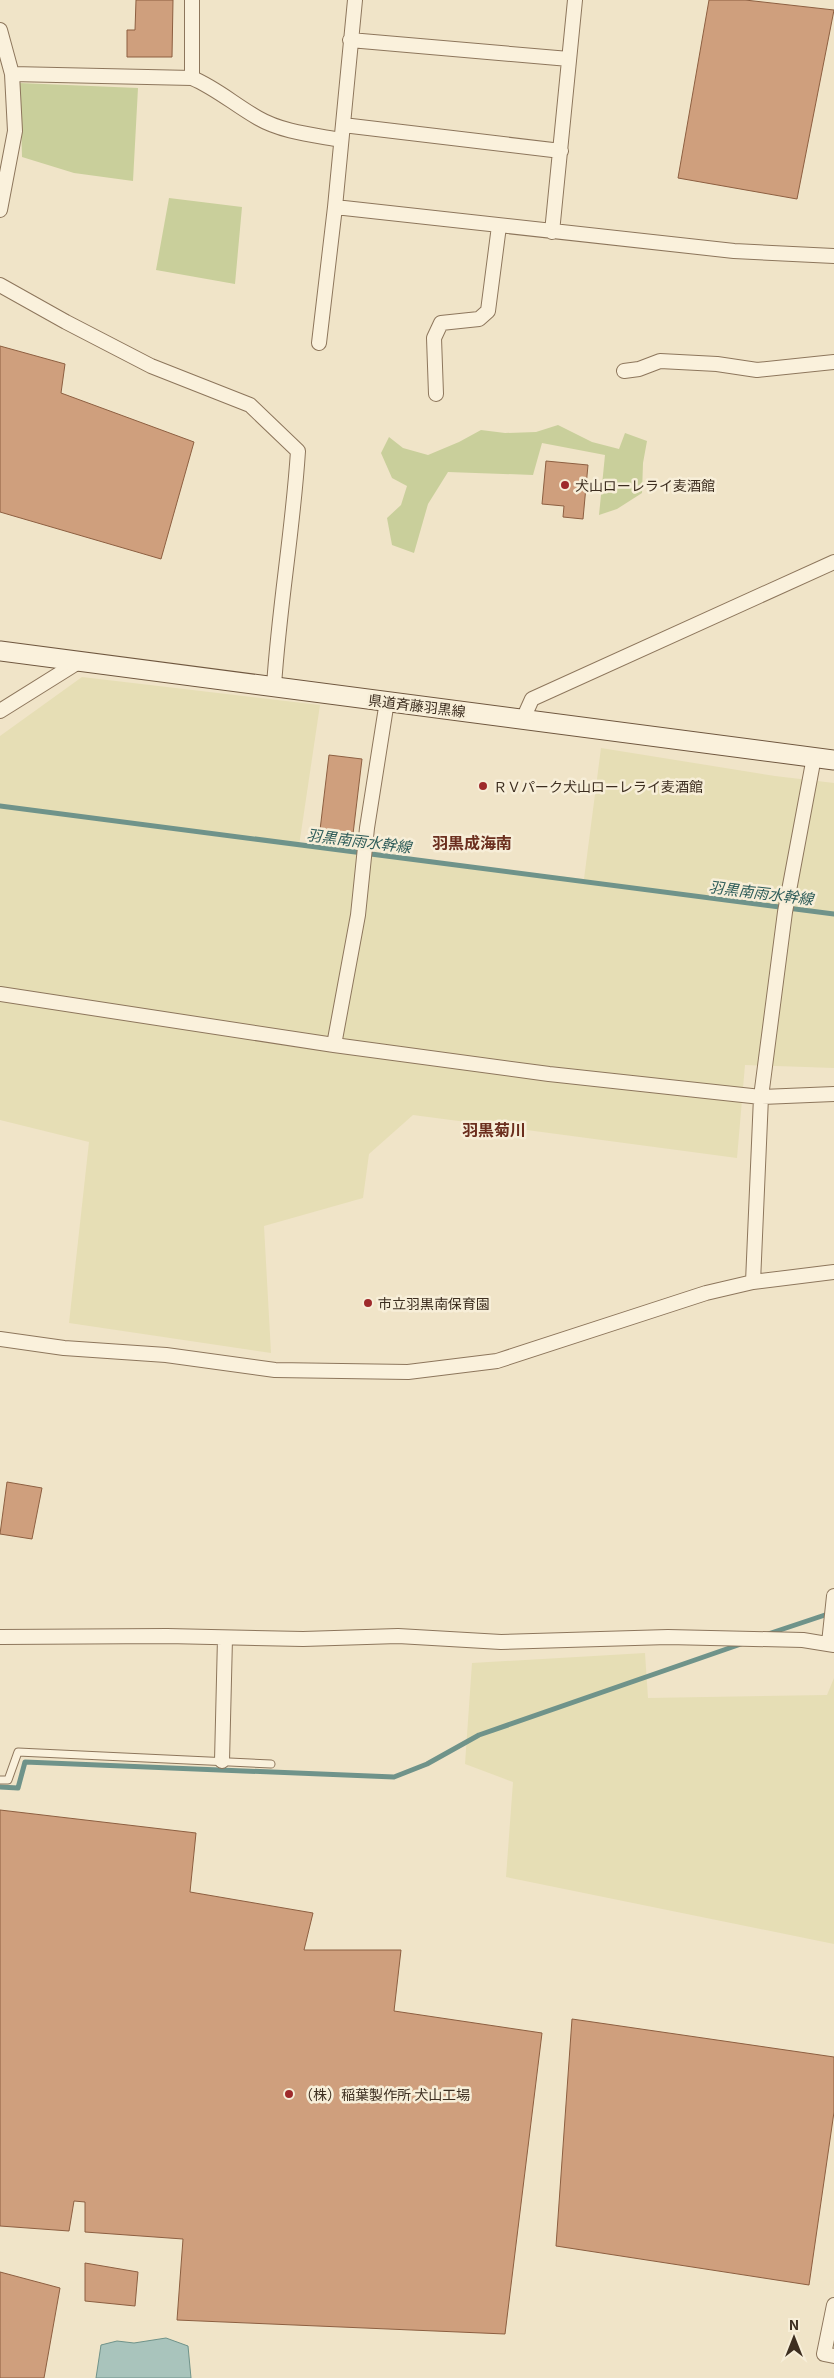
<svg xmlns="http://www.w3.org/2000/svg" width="834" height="2378" font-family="Georgia,'Noto Sans JP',serif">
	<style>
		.farmland { fill: #e6deb5 }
		.green { fill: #c9cf9b }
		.water { fill: #a9c4bc; stroke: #6f938a }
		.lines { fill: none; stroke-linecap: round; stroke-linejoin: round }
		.stream { stroke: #6f938a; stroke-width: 5 }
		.building { fill: #cf9f7d; stroke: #8d5f41 }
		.service-casing { stroke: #8d765c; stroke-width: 9 }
		.minor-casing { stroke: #8d765c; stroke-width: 16 }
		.secondary-casing { stroke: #6f573f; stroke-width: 21 }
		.service { stroke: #faf1dc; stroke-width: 7 }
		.minor { stroke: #faf1dc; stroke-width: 14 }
		.secondary { stroke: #faf1dc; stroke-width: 19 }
		.poi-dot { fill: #9e2a2b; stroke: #f7eed8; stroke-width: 2 }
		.labels { text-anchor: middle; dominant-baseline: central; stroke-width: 5; stroke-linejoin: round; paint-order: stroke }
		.poi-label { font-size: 14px; fill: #3d2e20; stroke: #f7eed8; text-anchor: start }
		.street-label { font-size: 14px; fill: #3d2e20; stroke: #f7eed8 }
		.water-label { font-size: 15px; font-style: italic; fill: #2f5d5a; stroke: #f7eed8 }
		.quarter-label { font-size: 16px; font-weight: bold; fill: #6b2e1e; stroke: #f7eed8 }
	</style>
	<rect width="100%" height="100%" fill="#f0e4c8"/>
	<path class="farmland" d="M82,677l238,28 -21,141 285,33 17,-131 174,28 59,7v285l-89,-3 -8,93 -324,-43 -44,39 -6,44 -99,28 7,127 -202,-30 20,-181 -89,-22v-384z
		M645,1653l3,45 179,-3 7,-17v266l-328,-67 7,-95 -48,-18 7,-101z"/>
	<path class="green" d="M20,83l118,5 -5,93 -59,-8 -52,-16z
		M169,198l73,9 -7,77 -79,-14z
		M558,425l34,17 27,7 6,-16 22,8 -4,22 -1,30 -25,16 -18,6 6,-60 -63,-12 -9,32 -85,-3 -20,32 -14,49 -22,-8 -5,-27 14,-13 6,-19 -15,-8 -11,-25 8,-16 14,11 25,7 31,-13 22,-12 24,3 31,-1z"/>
	<path class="water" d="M166,2338l22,8 3,32h-95l5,-33 16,-4 17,2z"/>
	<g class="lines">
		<path class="stream" d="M0,806l834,108
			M768,1634l63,-21
			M0,1787l18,1 7,-26 369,15 33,-13 52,-29 262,-91"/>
	</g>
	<path class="building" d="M136,0h37l-1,57h-45v-27h8z
		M709,0h36l89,10 -37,189 -119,-21z
		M0,346l65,18 -4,29 133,49 -33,117 -161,-47z
		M546,461l42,4 -5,54 -20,-2 1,-11 -22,-2z
		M329,755l33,4 -9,75 -33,-4z
		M7,1482l35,6 -10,51 -32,-5z
		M0,1810l196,23 -6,59 123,21 -9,37h97l-7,61 148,22 -37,301 -328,-14 6,-81 -98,-7v-30l-11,-1 -5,30 -69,-5z
		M572,2019l262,38v55l-25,173 -253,-39z
		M85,2263l53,9 -3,34 -50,-5z
		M0,2272l60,16 -16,90h-44z"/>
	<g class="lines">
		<g class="service-casing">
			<path id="service" d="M0,1780h8l10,-28 253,12"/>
		</g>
		<g class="minor-casing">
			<path id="minor" d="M0,30l12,44 3,57 -15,79
				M350,40l219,19
				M12,74l180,4c24,10 43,27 66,40 24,14 56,17 83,22
				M192,78v-78
				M343,125l218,26
				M335,207l399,44 100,5
				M552,232l23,-232
				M0,285l66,37 85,44 99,39 48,46c-5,79 -19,156 -24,235
				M319,343l16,-136 20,-207
				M624,371l15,-2 21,-8 57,3 40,6 77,-8
				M436,394l-2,-56 7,-15 38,-4 9,-8 11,-85
				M0,711l80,-50
				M523,719l9,-20 302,-137
				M0,994l334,51 215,29 212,23 73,-3
				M334,1045l24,-130 9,-87 20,-127
				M753,1282l8,-185 24,-185 29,-155
				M0,1339l64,9 102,7 109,15 133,2 89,-11 209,-68 47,-11 81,-10
				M0,1637l167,-1 136,3 95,-3 103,6 167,-5 135,3 31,5
				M829,1643l5,-47
				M222,1761l3,-123
				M834,2305l-10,49 10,2"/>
		</g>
		<g class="secondary-casing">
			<path id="secondary" d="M0,651l834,109"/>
		</g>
		<use href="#service" class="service"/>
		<use href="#minor" class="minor"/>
		<use href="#secondary" class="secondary"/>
	</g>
	<g class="poi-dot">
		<circle cx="565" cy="485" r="5"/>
		<circle cx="483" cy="786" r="5"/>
		<circle cx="368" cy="1303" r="5"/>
		<circle cx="289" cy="2094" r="5"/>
	</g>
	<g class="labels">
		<g class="poi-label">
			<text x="575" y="485">犬山ローレライ麦酒館</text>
			<text x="493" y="786">ＲＶパーク犬山ローレライ麦酒館</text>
			<text x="378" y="1303">市立羽黒南保育園</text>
			<text x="299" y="2094">（株）稲葉製作所 犬山工場</text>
		</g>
		<g class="street-label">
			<text transform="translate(417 705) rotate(7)">県道斉藤羽黒線</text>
		</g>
		<g class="water-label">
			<text transform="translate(359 840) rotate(7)">羽黒南雨水幹線</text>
			<text transform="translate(761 892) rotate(7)">羽黒南雨水幹線</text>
		</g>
		<g class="quarter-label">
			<text x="472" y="842">羽黒成海南</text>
			<text x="494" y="1129">羽黒菊川</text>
		</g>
	</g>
	<g transform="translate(794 2338)" stroke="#f7eed8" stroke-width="4" paint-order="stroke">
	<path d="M0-4L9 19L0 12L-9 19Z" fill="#3d2e20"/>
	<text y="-8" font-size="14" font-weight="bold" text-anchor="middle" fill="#3d2e20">N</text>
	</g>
</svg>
